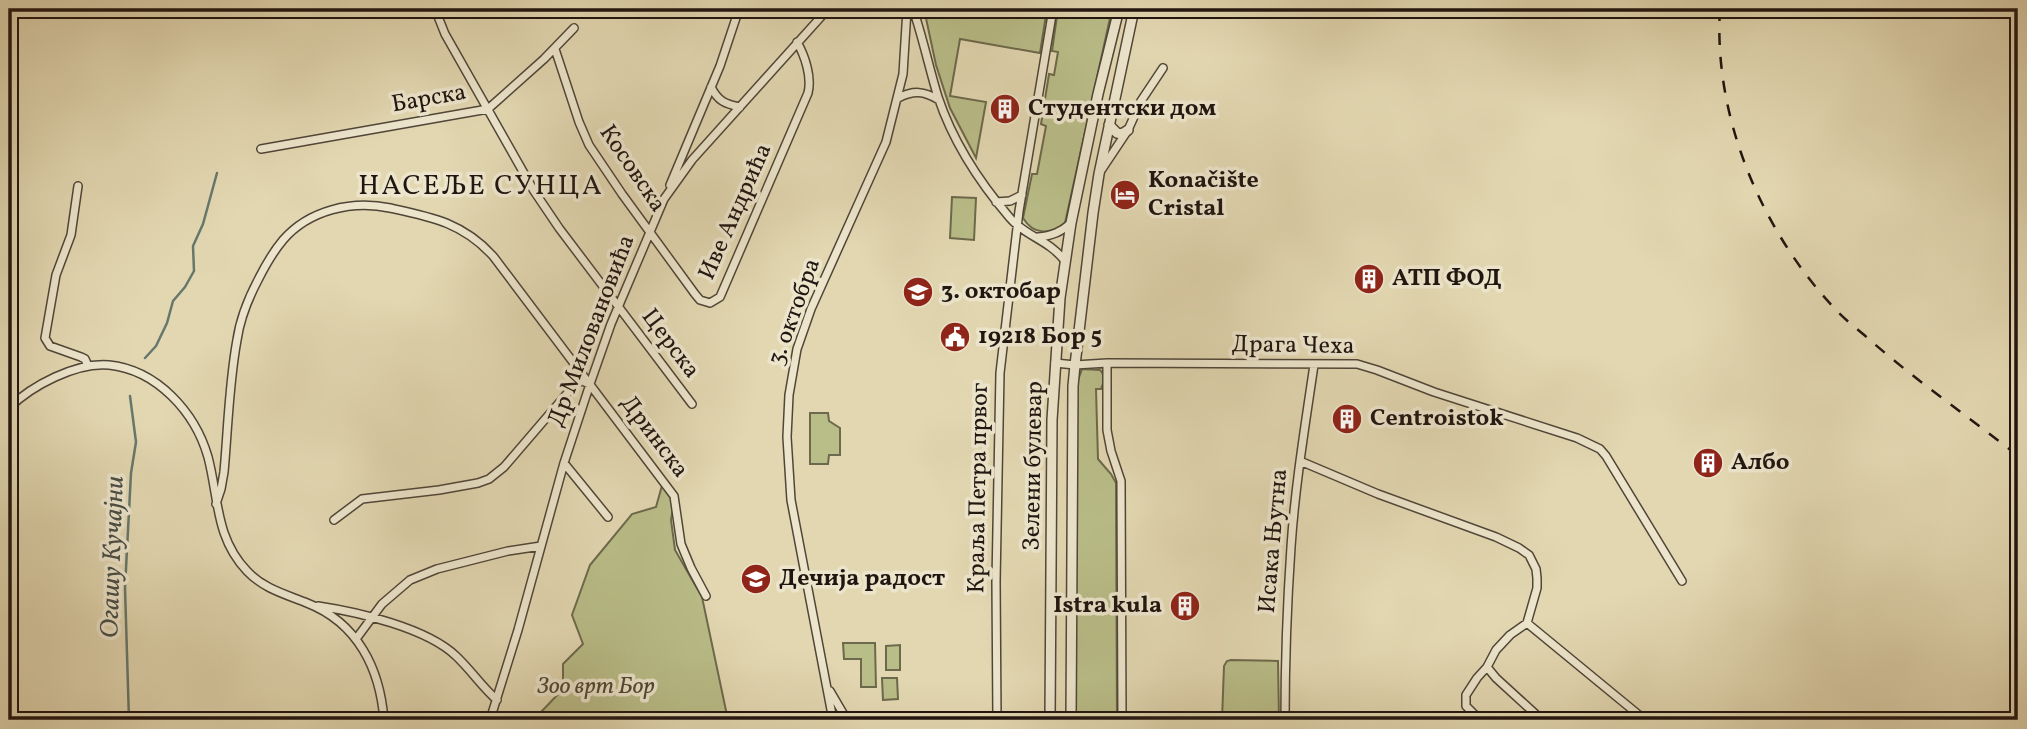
<svg xmlns="http://www.w3.org/2000/svg" width="2027" height="729" font-family="Vollkorn,serif">
	<style>
		.green { fill: #b9bd88; stroke: #6c694c; stroke-width: 2 }
		.lines { fill: none; stroke-linecap: round; stroke-linejoin: round }
		.stream { stroke: #66786d; stroke-width: 2.5 }
		.minor-casing { stroke: #504638; stroke-width: 10 }
		.tertiary-casing { stroke: #504638; stroke-width: 12 }
		.minor { stroke: #ece5cc; stroke-width: 7 }
		.tertiary { stroke: #ece5cc; stroke-width: 9 }
		.rail { stroke: #201510; stroke-width: 2.5; stroke-dasharray: 12 12; stroke-linecap: butt }
		.labels { text-anchor: middle; dominant-baseline: central; stroke-width: 7; stroke-linejoin: round; paint-order: stroke }
		.street-label { font-size: 24px; fill: #201510; stroke: #ece5cc }
		.poi-label { font-size: 24px; font-weight: bold; fill: #201510; stroke: #ece5cc; text-anchor: start }
		.park-label { font-size: 24px; font-style: italic; fill: #4e4734; stroke: #ece5cc }
		.water-label { font-size: 26px; font-style: italic; fill: #494f46; stroke: #ece5cc }
		.quarter-label { font-size: 28px; letter-spacing: 2px; fill: #201510; stroke: #ece5cc }
	</style>
	<rect width="100%" height="100%" fill="#e2d7b1"/>
	<filter id="stains"><feTurbulence type="fractalNoise" baseFrequency=".00286" numOctaves="4"/><feColorMatrix values="0 0 0 0 .2 0 0 0 0 .09 0 0 0 0 .02 0 0 0 .5 -.17"/></filter>
	<radialGradient id="worn" r=".72"><stop offset=".6" stop-color="#630" stop-opacity="0"/><stop offset="1" stop-color="#630" stop-opacity=".3"/></radialGradient>
	<path class="green" d="M924,9h123l-7,44 -80,-14 -10,57 36,6 -10,56 -26,-50 -14,-43z
		M1058,9h54l-47,214c-15,11 -31,13 -42,-5l9,-44h5l9,-48 -5,-2 8,-50 5,1 4,-23 -6,-1z
		M952,197l24,1 -2,42 -24,-2z
		M1082,369l18,1c6,6 4,12 1,19h-5l2,70 13,15 5,9 1,237h-41v-334z
		M810,413h18l1,8 11,7v27h-11l-1,9h-18z
		M663,482l11,21 -3,17 4,30 27,47 26,123h-184l-5,-6 24,-25v-25l20,-20 -11,-29 18,-50 42,-51 24,-7z
		M875,643l1,44h-15v-28h-17l-1,-16z
		M900,645v25h-14v-24z
		M1231,660l47,1 1,59h-57l2,-54 3,-5z
		M882,678h15l1,21 -15,1z"/>
	<g class="lines">
		<path class="stream" d="M145,358l11,-12 11,-23 6,-22 12,-14 9,-16 -1,-25 10,-22 14,-51
			M129,720l-4,-132 6,-115 5,-31 -6,-46"/>
		<g class="minor-casing">
			<path id="minor" d="M435,9l10,25 89,157 25,37 133,176
				M913,9c10,29 16,59 25,88 15,45 42,86 72,121 15,18 39,22 55,43
				M555,49l24,73 10,23 33,49 73,100 5,6 10,3 10,-6 88,-204c4,-16 -3,-37 -11,-51
				M711,87c7,14 14,17 29,20
				M898,98c16,-8 26,-7 41,2
				M261,149l227,-40 56,-50 30,-31
				M1102,169l26,-39 13,-29 22,-33
				M670,185l50,-119 19,-57
				M78,186l-7,49 -15,40 -11,63 5,8 31,11 4,2 3,7
				M996,202l14,-1 12,-6
				M1038,237c14,-1 23,-5 33,-14
				M1055,363l20,2 32,-2 250,1 20,6 57,22 143,46 23,11 6,7 76,125
				M1107,363v67l4,21 10,30 1,239
				M9,408c22,-22 67,-46 100,-43 48,5 86,47 99,92 11,42 7,80 39,114 17,18 38,23 60,32 51,20 73,66 77,117
				M1300,461l78,33 118,43 23,11 10,7 7,14 1,9v10l-10,35 -17,12 -14,15 -9,17 -10,11 -11,17v11l14,14
				M564,463l44,54
				M216,504l5,-15 3,-17c4,-44 5,-89 13,-132 3,-21 11,-41 21,-60 7,-14 15,-28 25,-40 26,-30 69,-40 107,-32 42,9 73,15 103,48l181,240 7,48 10,24 15,28
				M334,520l28,-21 77,-9 39,-7 11,-4 15,-12 73,-85 6,-1 6,3
				M318,606c40,6 109,22 138,50 15,14 26,31 41,44
				M1527,623l118,97
				M356,639l26,-35 28,-24 27,-11 71,-18 33,-5
				M1487,667l9,11 46,42
				M830,691l17,29
				M490,720l28,-90 46,-167 26,-79 21,-60 53,-125 28,-39 136,-151
				M833,720l-42,-220 -4,-63 2,-42 8,-46 14,-40 75,-167 17,-68 4,-65
				M997,720l-1,-139 4,-208 19,-162 34,-202
				M1285,720c0,-57 2,-115 6,-173 4,-60 14,-121 23,-182"/>
		</g>
		<g class="tertiary-casing">
			<path id="tertiary" d="M1109,125l8,8 5,1 6,-4
				M1050,720l2,-300 8,-122 11,-75 27,-129 21,-85
				M1071,720l2,-334 2,-21 18,-152 6,-39 35,-165"/>
		</g>
		<use href="#minor" class="minor"/>
		<use href="#tertiary" class="tertiary"/>
		<path class="rail" d="M1720,9c-7,109 43,226 119,304 10,10 22,19 32,28 47,41 98,76 147,115"/>
	</g>
	<defs>
		<g id="building-disc" transform="scale(1.575)"><circle r="9.5" fill="#8f2418" stroke="#ece5cc"/><path d="M-4-6H4V6H1V3H-1V6H-4ZM-2.5-4.3h1.7v1.8h-1.7ZM.8-4.3h1.7v1.8H.8ZM-2.5-1h1.7V.8h-1.7ZM.8-1h1.7V.8H.8Z" fill="#fff"/></g>
		<g id="hotel-disc" transform="scale(1.575)"><circle r="9.5" fill="#8f2418" stroke="#ece5cc"/><path d="M-6-4.5h1.5V1H6V5H4.5V3h-9V5H-6ZM-4 0a1.8 1.8 0 1 1 3.6 0ZM.5 0V-2.5h3Q6-2.5 6 0Z" fill="#fff"/></g>
		<g id="school-disc" transform="scale(1.575)"><circle r="9.5" fill="#8f2418" stroke="#ece5cc"/><path d="M0-5L7-2L0 1L-7-2ZM-4 1L0 2.5L4 1V4Q0 6-4 4Z" fill="#fff"/></g>
		<g id="civic-disc" transform="scale(1.575)"><circle r="9.5" fill="#8f2418" stroke="#ece5cc"/><path d="M-.6-6.5H3V-4.5H.6V-3L4-1V1h2V6H-6V1h2V-1L-.6-3ZM-1.2 2.5V6h2.4V2.5Z" fill="#fff"/></g>
	</defs>
	<g fill-rule="evenodd">
		<use href="#building-disc" x="1005" y="109"/>
		<use href="#hotel-disc" x="1125" y="195"/>
		<use href="#building-disc" x="1369" y="279"/>
		<use href="#school-disc" x="918" y="292"/>
		<use href="#civic-disc" x="955" y="337"/>
		<use href="#building-disc" x="1347" y="419"/>
		<use href="#building-disc" x="1708" y="463"/>
		<use href="#school-disc" x="756" y="579"/>
		<use href="#building-disc" x="1185" y="606"/>
	</g>
	<g class="labels">
		<g class="street-label">
			<text transform="translate(429 99) rotate(-10)">Барска</text>
			<text transform="translate(632 169) rotate(56)">Косовска</text>
			<text transform="translate(736 212) rotate(-66)">Иве Андрића</text>
			<text transform="translate(795 312) rotate(-70)">3. октобра</text>
			<text transform="translate(592 331) rotate(-69)">Др Миловановића</text>
			<text transform="translate(670 344) rotate(53)">Церска</text>
			<text transform="translate(1293 346) rotate(1)">Драга Чеха</text>
			<text transform="translate(654 437) rotate(53)">Дринска</text>
			<text transform="translate(1034 466) rotate(-89)">Зелени булевар</text>
			<text transform="translate(979 488) rotate(-89)">Краља Петра првог</text>
			<text transform="translate(1274 541) rotate(-85)">Исака Њутна</text>
		</g>
		<g class="poi-label">
			<text x="1028" y="109">Студентски дом</text>
			<text x="1148" y="181">Konačište<tspan x="1148" dy="28">Cristal</tspan></text>
			<text x="1392" y="279">АТП ФОД</text>
			<text x="941" y="292">3. октобар</text>
			<text x="978" y="337">19218 Бор 5</text>
			<text x="1370" y="419">Centroistok</text>
			<text x="1731" y="463">Албо</text>
			<text x="779" y="579">Дечија радост</text>
			<text x="1162" y="606" text-anchor="end">Istra kula</text>
		</g>
		<g class="park-label">
			<text x="596" y="687">Зоо врт Бор</text>
		</g>
		<g class="water-label">
			<text transform="translate(113 557) rotate(-88)">Огашу Кучајни</text>
		</g>
		<g class="quarter-label">
			<text x="481" y="186">НАСЕЉЕ СУНЦА</text>
		</g>
	</g>
	<rect width="2027" height="729" fill="none" stroke="#e2d7b1" stroke-width="35"/>
	<rect x="10" y="10" width="2006" height="708" fill="none" stroke="#201510" stroke-width="3.5"/>
	<rect x="18" y="18" width="1992" height="694" fill="none" stroke="#201510" stroke-width="2"/>
	<rect width="100%" height="100%" filter="url(#stains)"/>
	<rect width="100%" height="100%" fill="url(#worn)"/>
</svg>
